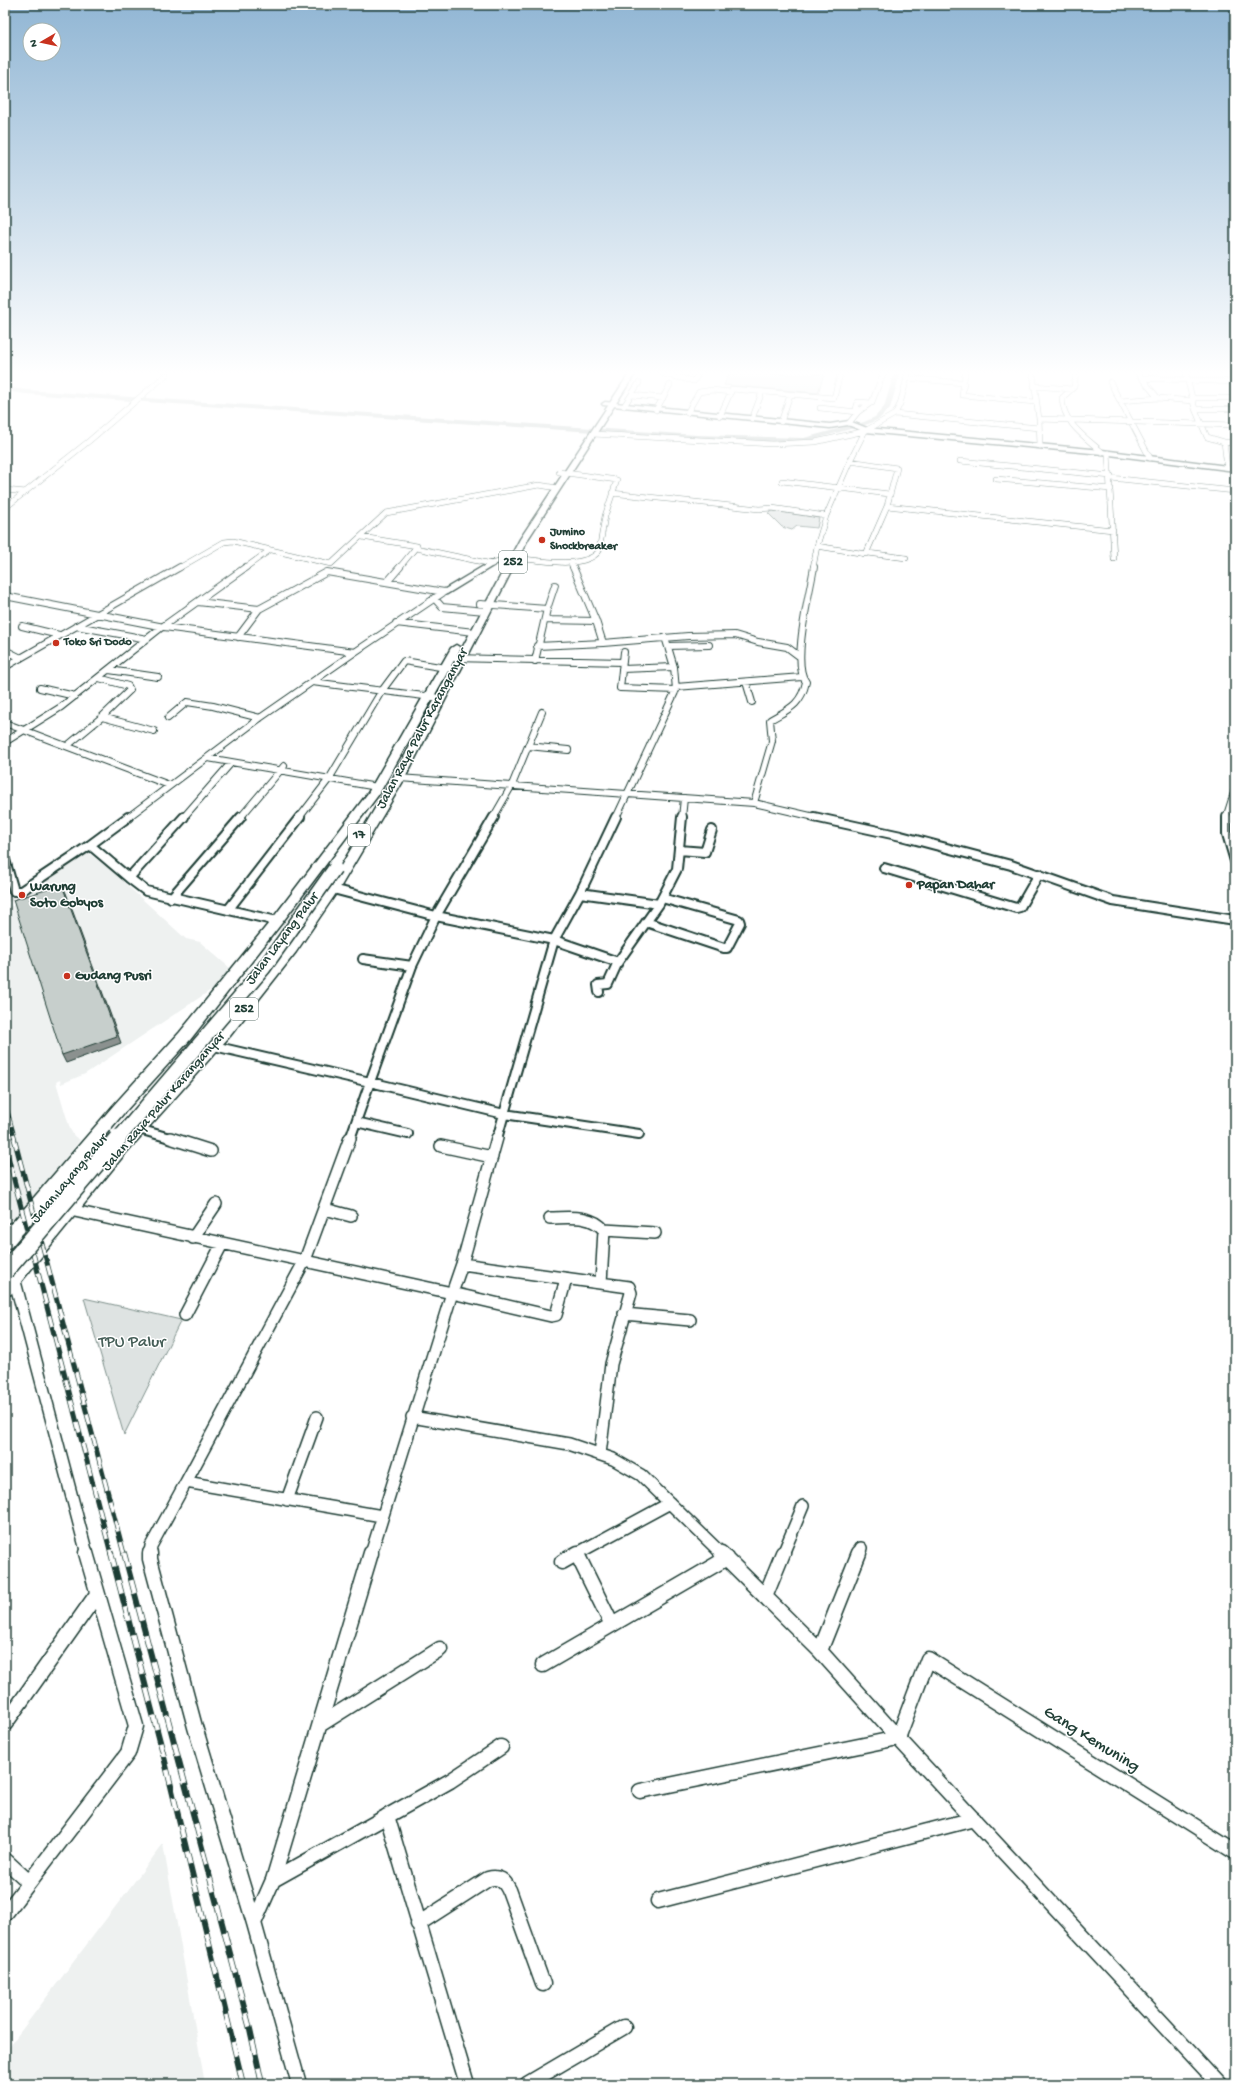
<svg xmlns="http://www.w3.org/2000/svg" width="1240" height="2089" font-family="'Gochi Hand',sans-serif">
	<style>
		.built { fill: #eef1f0 }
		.green { fill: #dee3e2; stroke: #7e908b }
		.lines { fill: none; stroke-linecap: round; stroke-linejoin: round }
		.canal { fill: #afbab7; fill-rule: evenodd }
		.minor-far4-casing { stroke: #1f3d34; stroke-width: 6 }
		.minor-far3-casing { stroke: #1f3d34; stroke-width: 8 }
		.minor-far2-casing { stroke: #1f3d34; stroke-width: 12 }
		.minor-far1-casing { stroke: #1f3d34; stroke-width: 14 }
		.minor-casing { stroke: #1f3d34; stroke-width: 17 }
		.tertiary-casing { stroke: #1f3d34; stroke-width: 3 }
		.primary-casing { stroke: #1f3d34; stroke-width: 3 }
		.trunk-casing { stroke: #1f3d34; stroke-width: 3 }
		.minor-far4 { stroke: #fff; stroke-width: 5 }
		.minor-far3 { stroke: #fff; stroke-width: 6 }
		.minor-far2 { stroke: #fff; stroke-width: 8 }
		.minor-far1 { stroke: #fff; stroke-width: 11 }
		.minor { stroke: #fff; stroke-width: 14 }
		.tertiary { fill: #fff; fill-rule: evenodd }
		.primary { fill: #fff; fill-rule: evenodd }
		.trunk { fill: #fff; fill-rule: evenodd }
		.rail-far2-casing { stroke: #1f3d34; stroke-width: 4.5 }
		.rail-far1-casing { stroke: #1f3d34; stroke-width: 5 }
		.rail-casing { stroke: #1f3d34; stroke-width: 6 }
		.rail-far2 { stroke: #fff; stroke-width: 3; stroke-dasharray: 8; stroke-linecap: butt }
		.rail-far1 { stroke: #fff; stroke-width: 3.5; stroke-dasharray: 11; stroke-linecap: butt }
		.rail { stroke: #fff; stroke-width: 4.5; stroke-dasharray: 14; stroke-linecap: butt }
		.primary-bridge-far1-casing { stroke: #1f3d34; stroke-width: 16; stroke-linecap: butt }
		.primary-bridge-casing { stroke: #1f3d34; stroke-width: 20; stroke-linecap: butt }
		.primary-bridge-far1 { stroke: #fff; stroke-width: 13 }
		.primary-bridge { stroke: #fff; stroke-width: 17 }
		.shaded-wall { fill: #8b918f; stroke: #1f3d34 }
		.building { fill: #c7cfcc; stroke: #1f3d34 }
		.poi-dot { fill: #c8321e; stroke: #fff; stroke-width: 1.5 }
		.labels { text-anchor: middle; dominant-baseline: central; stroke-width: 3; stroke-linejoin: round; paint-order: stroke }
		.far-poi-label { font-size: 12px; font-weight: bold; fill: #1f3d34; stroke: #fff; text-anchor: start }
		.shield { fill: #fff; stroke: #627771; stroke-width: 1 }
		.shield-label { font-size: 13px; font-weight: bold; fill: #1f3d34 }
		.street-label { font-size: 14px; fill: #1f3d34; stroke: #fff }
		.poi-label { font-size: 14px; font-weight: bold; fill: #1f3d34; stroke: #fff; text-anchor: start }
		.near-park-label { font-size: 17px; fill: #455e57; stroke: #fff }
		.near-street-label { font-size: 17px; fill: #1f3d34; stroke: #fff }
	</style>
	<rect width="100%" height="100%" fill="#fff"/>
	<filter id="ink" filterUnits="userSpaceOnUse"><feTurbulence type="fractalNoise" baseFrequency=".025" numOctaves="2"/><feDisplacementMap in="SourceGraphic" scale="8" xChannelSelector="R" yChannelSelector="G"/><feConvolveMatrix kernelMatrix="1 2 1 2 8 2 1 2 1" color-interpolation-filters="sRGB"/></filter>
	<g filter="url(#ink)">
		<path class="built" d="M87,852l20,15 79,72 14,3 31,27 -14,17 -132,88 -24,10 -1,-4 -4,2 14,47 4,7 6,4 -62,76 -13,7v-354l9,31 -7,2 2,5 8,-3v-4z
			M163,1844l42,240h-200v-32z"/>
		<path class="green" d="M729,374h95l-6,19 -94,-8z
			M773,511l46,7 -2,10 -20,-2 -5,4 -10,-3 -14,-14z
			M84,1298l97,22 -57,115z"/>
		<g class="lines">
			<path class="canal" d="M894,374h6l-10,34 -11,11 -11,5 -64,18 -107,-3 -671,-45 -21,-3v-4l21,3 671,45 107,3 60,-16 11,-5 9,-10z"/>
			<g class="minor-far4-casing">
				<path id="minor-far4" d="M664,374l30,7 4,-7
					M965,374l-3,21 73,7
					M1033,374l6,45 1,27
					M1076,374l-2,13 -12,11c1,25 23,39 40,54
					M1186,374l9,35 12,28 17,5 3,25
					M1139,375l19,23
					M906,378l58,5
					M1141,378l94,4
					M1110,382l40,76
					M1034,386l38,3
					M632,395l31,3
					M1193,398h42
					M1120,401l38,-3 35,3
					M624,406l15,-23
					M820,408l38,4 -2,-3 2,-7 14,1
					M1195,409h40
					M656,410l14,-25
					M687,413l12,-21 13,-2 19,2
					M895,414l144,14
					M720,416l12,-27 102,9 6,-24
					M752,419l10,-27
					M1039,419l196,6
					M781,422l9,-27
					M849,423l9,-11 14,-10 11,-28
					M593,434l179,10 43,-2 50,-11
					M1224,442l11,1
					M1108,453l6,106
					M850,461l47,7 -10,38 -21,48 -49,-8 9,-30z
					M850,461l15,-30 30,-17 5,-10 8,-30
					M960,461l151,15
					M1111,478l124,13
					M996,479l115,10
					M782,481l107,13
					M5,490l21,2
					M612,493l147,16 13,-1 54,8
					M887,506l226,24
					M5,508l84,-67 78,-67
					M362,537l55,9 -18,22
					M416,548l76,16
					M868,553l38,5
					M516,558c21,2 69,12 83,-7l6,-35 12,-36 -58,-8
					M571,563l2,5
					M179,568l45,-26 9,-1 98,23 55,-51 153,-28 18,3
					M245,568l25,-18
					M813,568l4,-22"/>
			</g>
			<g class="minor-far3-casing">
				<path id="minor-far3" d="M573,567l23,54 7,22 85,-7 47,-1 23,7 29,5 12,9
					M388,581l12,-14
					M5,596l159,31 191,25 89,-60
					M434,598l8,9 43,4
					M198,602l61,7
					M480,604l67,5 -12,52
					M547,609l8,-24
					M545,620l51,1
					M396,623l78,9
					M22,626l37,9
					M76,626l71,13
					M238,637l21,-28 68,-37 117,20
					M537,646l66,-3
					M668,646l41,-1
					M5,650l16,8
					M624,652l-4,36 56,2
					M454,658l169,4
					M5,667l175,-100
					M622,669l52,-2
					M109,670l49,7
					M312,682l128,16
					M746,682l6,20
					M676,687l126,-10
					M40,688l35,8
					M102,717l52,14
					M168,718l19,-16 26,4 47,12
					M5,723l164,62
					M5,742l56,-35 101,-80 84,-60
					M67,746l35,-29 28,-27 -2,-4 -29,-8
					M528,746l40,4
					M208,758l169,29
					M399,778l355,25 65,15
					M754,803l18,-62 -2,-21c19,-11 31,-15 36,-38 -15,-18 4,-90 8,-115
					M127,818l133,-100 95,-66
					M183,818l48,-55
					M240,818l44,-52
					M299,818l30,-39 52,-87 23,-31 48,8
					M493,818l19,-33 30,-73
					M616,818l60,-128 -2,-23 -9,-30
					M682,818l2,-20
					M1226,818l9,-28"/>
			</g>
			<g class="minor-far2-casing">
				<path id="minor-far2" d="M184,817l-55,61 17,13 131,30
					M616,817l-36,76 -26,47 -50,174 135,20
					M814,817l87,19 110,29 102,36 122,19
					M1227,817v17l8,27
					M90,845l39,33
					M679,850l26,2 7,-22
					M5,860l9,31h7l69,-46 38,-28
					M884,868l132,40 4,-1 19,-33
					M333,889l103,27 118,24 64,22
					M580,893l79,11
					M171,898l70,-81
					M228,910l72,-93
					M646,922l78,26h3l13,-25 -1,-3 -77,-22
					M363,959l49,7
					M599,992l-1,-7 10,-1 10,-22 41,-58 18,-35 5,-52
					M214,1046l156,36 42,-116 24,-50 58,-99
					M356,1122l52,12
					M139,1129l34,10
					M350,1139l20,-57 134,32 -7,25"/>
			</g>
			<g class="minor-far1-casing">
				<path id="minor-far1" d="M170,1138l41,13
					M350,1138l-45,122 -119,222 196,34
					M497,1138l-35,126 -10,29 99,23 5,-1 10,-36
					M441,1146l51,11
					M325,1209l26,7
					M70,1210l382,83 -81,261
					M550,1218c18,0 41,-4 54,12l-3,53
					M604,1230l51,3
					M193,1238l23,-34
					M462,1264l167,23 2,6 -20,71 -11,90
					M14,1278l73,276
					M624,1314l66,6
					M185,1315l37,-71
					M412,1417l157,27 44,15 28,16 81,79
					M287,1500l30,-83
					M150,1554l1,-8 35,-64
					M576,1554l94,-51
					M783,1554l20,-48
					M858,1554l3,-6"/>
			</g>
			<g class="minor-casing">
				<path id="minor" d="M150,1553v6l45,168 59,196 45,161
					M577,1554l35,71
					M562,1562l16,-9
					M765,1597l18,-44
					M820,1651l39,-98
					M543,1665l184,-107
					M5,1724l92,-130
					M321,1724l119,-75
					M640,1791l258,-53 -78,-87 -99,-98
					M387,1816l80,268
					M5,1860l24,22
					M273,1880l98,-327
					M658,1901l316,-82
					M5,1914l123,-161 8,-27 -50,-173
					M254,1923l19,-43 177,-99 51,-34
					M418,1924l70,-45c11,-3 16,1 21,11l34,94
					M527,2084l97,-57
					M1219,2084l-321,-346 30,-79 307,193"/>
			</g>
			<g class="tertiary-casing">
				<path id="tertiary" d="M605,402l225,22 19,-3 18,7 235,22 133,17v4l-133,-17 -236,-22 -18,-7 -18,3 -227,-23 -1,-1z
					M516,556l4,2 -2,1 -22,5 -49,30 -7,-2 52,-31z"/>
			</g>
			<g class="primary-casing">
				<path id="primary" d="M629,374h6l-107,165 -123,239 -64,108 -45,66 -66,84 -106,119 -113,139 -6,2v-19l109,-130 106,-119 66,-82 46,-65 61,-103 127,-239z
					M456,645l5,3 -82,146 -98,130 -91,116 -67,74 -112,133 -6,2v-18l108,-125 67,-74 93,-114 95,-125 83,-145z"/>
			</g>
			<g class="trunk-casing">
				<path id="trunk" d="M17,1221l6,2 3,5 -3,5 -18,7v-15z"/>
			</g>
			<use href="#minor-far4" class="minor-far4"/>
			<use href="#minor-far3" class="minor-far3"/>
			<use href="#minor-far2" class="minor-far2"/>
			<use href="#minor-far1" class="minor-far1"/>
			<use href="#minor" class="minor"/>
			<use href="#tertiary" class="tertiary"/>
			<use href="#primary" class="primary"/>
			<use href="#trunk" class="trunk"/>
			<g class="rail-far2-casing">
				<path id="rail-far2" d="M5,1103l10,36"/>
			</g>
			<g class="rail-far1-casing">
				<path id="rail-far1" d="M14,1138l110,416
					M5,1145l106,409"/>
			</g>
			<g class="rail-casing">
				<path id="rail" d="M111,1553l52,200 80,331
					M124,1553l126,476 12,55"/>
			</g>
			<use href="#rail-far2" class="rail-far2"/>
			<use href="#rail-far1" class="rail-far1"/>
			<use href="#rail" class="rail"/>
			<g class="primary-bridge-far1-casing">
				<path id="primary-bridge-far1" d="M118,1139l146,-171 71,-100"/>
			</g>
			<g class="primary-bridge-casing">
				<path id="primary-bridge" d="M5,1271l113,-133"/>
			</g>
			<use href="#primary-bridge-far1" class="primary-bridge-far1"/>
			<use href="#primary-bridge" class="primary-bridge"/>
		</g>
		<path class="shaded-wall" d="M62,885l4,8 55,150 -55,20 -4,-8z"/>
		<path class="building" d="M62,885l55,151 -55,19 -49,-155z"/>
	</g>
	<linearGradient id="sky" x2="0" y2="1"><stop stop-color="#91b6d4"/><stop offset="0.56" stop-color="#fff"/><stop offset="1" stop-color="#fff" stop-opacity="0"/></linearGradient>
	<rect width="1240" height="666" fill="url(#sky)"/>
	<g class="poi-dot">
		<circle cx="542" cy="540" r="4"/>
		<circle cx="56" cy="643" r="4"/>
		<circle cx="909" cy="885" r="4"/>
		<circle cx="22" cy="895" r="4"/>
		<circle cx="67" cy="976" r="4"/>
	</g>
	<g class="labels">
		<g class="far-poi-label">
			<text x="550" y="533">Jumino<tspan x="550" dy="14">Shockbreaker</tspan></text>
			<text x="64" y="643">Toko Sri Dodo</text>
		</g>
		<g class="shield">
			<rect x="499" y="551" width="28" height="22" rx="3"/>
			<rect x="348" y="824" width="22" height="22" rx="3"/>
			<rect x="230" y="998" width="28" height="22" rx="3"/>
		</g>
		<g class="shield-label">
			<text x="513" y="562">252</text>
			<text x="359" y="835">17</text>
			<text x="244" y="1009">252</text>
		</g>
		<g class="street-label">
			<text transform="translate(423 729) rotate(-62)">Jalan Raya Palur Karanganyar</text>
			<text transform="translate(283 939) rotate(-53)">Jalan Layang Palur</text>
			<text transform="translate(164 1102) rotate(-49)">Jalan Raya Palur Karanganyar</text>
			<text transform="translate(70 1179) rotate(-50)">Jalan Layang Palur</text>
		</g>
		<g class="poi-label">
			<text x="917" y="885">Papan Dahar</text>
			<text x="30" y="887">Warung<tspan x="30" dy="16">Soto Gobyos</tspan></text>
			<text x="75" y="976">Gudang Pusri</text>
		</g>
		<g class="near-park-label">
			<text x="132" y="1343">TPU Palur</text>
		</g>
		<g class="near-street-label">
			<text transform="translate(1091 1740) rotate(32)">Gang Kemuning</text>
		</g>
	</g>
	<rect width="1240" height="2089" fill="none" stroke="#fff" stroke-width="20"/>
	<rect x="10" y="10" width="1220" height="2069" fill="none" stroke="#1f3d34" stroke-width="1.5" filter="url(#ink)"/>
	<g transform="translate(42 42) rotate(261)"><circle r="19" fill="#ffffff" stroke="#a5b1ae"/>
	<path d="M0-3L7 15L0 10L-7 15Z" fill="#c8321e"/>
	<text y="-6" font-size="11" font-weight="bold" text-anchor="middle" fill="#1f3d34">N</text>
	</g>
</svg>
